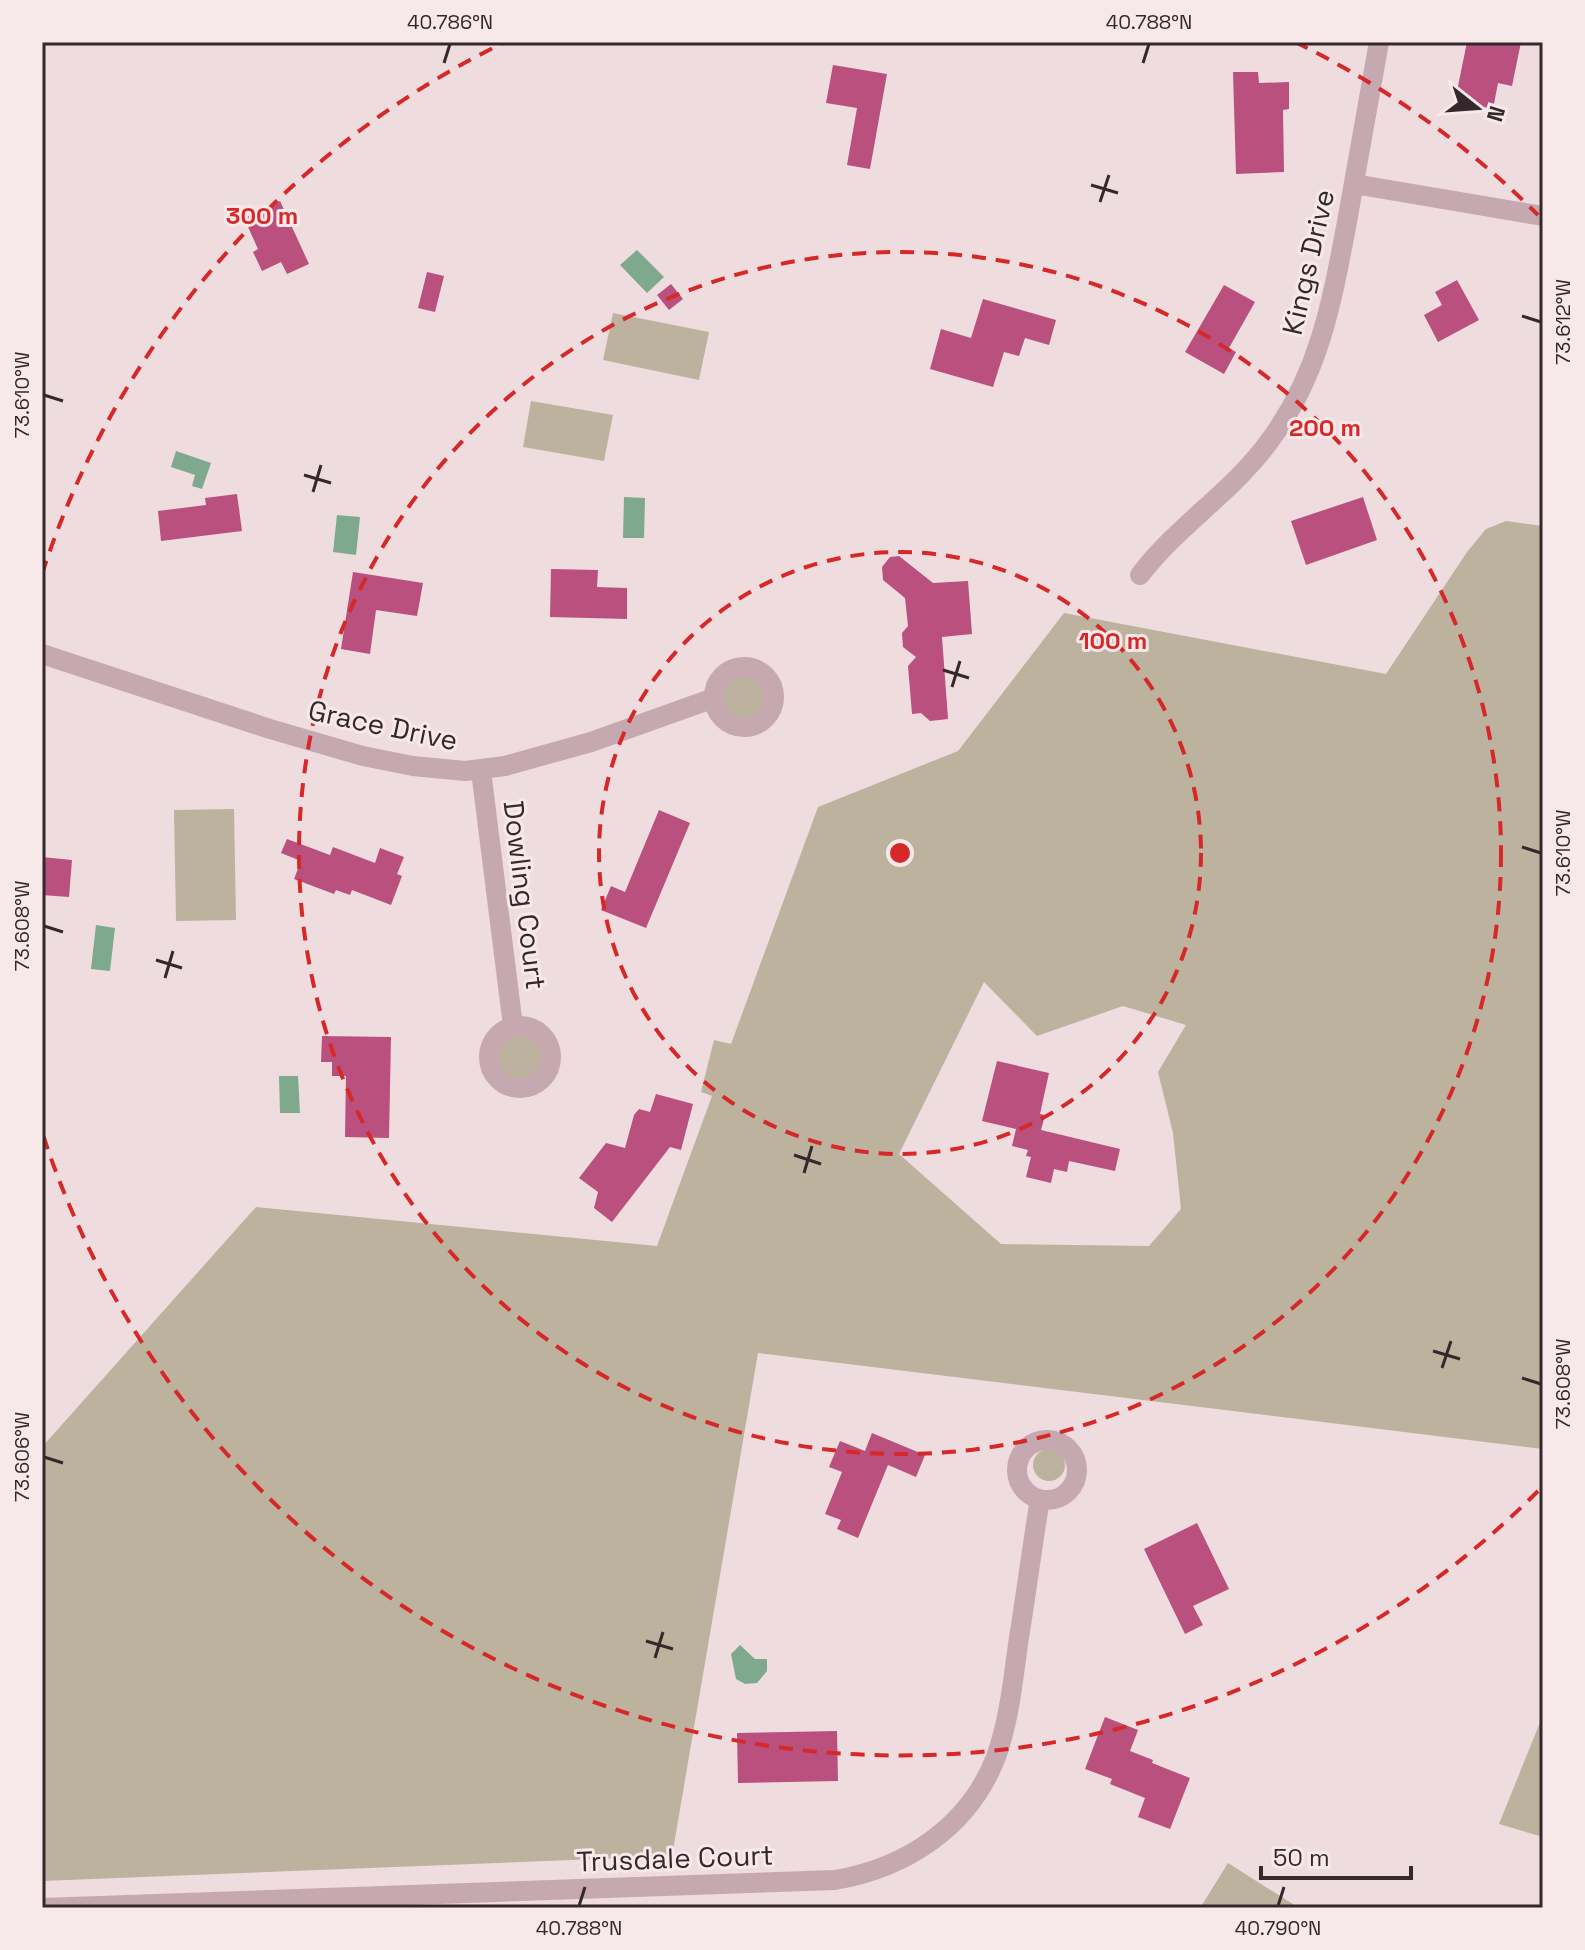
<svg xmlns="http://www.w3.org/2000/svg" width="1585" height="1950" font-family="'Space Grotesk',sans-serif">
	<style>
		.green { fill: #bcb29e; fill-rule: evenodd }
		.water { fill: #7ea98d }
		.building { fill: #b9507e }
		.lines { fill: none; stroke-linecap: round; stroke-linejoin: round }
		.minor { stroke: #c6a9b0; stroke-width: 20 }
		.ticks { fill: none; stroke: #34282c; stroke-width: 3 }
		.ring { fill: none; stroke: #d62828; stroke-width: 4; stroke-dasharray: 14 10 }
		.labels { text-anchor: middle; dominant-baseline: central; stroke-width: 6; stroke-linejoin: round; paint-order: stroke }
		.street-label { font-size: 28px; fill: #34282c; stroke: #f7e8ea }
		.centre { fill: #d62828; stroke: #f7e8ea; stroke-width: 4 }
		.ring-label { font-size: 24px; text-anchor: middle; font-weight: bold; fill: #d62828; stroke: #f7e8ea; stroke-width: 6; stroke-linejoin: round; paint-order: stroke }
		.neatline { fill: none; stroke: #34282c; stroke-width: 3 }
		.ticks-label { font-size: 20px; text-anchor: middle; fill: #34282c }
	</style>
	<rect width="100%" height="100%" fill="#efdcdf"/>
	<path class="green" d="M613,313l96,19 -10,48 -96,-20z
		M531,401l82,14 -9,46 -81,-14z
		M1506,521l37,5v923l-785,-96 -86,503 -630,25v-434l214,-240 401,39 55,-150 -11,-4 13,-52 17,4 87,-237 140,-56 106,-138 322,61 81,-122 19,-23zM984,982l53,54 86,-30 63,19 -28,47 15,61 8,76 -32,37 -148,-2 -102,-90z
		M723 698a23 23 0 1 1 46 0a23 23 0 1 1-46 0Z
		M234,809l2,111 -60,1 -2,-111z
		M494 1057a25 25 0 1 1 50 0a25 25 0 1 1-50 0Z
		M1033 1465a16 16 0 1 1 32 0a16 16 0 1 1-32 0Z
		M1543,1715v122l-44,-13z
		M1228,1863l71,45h-92l-5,-3z"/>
	<path class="water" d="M637,250l27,27 -17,16 -27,-28z
		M176,451l35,12 -9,26 -10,-3 3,-11 -24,-8z
		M624,497l21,1 -1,40h-21z
		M337,515l23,2 -4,38 -23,-3z
		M96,925l19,3 -5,43 -19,-2z
		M279,1076h19l2,37h-20z
		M740,1645l15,14h12v12l-10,12 -12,1 -9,-5 -5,-25z"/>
	<path class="building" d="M1467,42h54l-9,44 -14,-3 -5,26 -38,-8z
		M833,65l54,9 -17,95 -23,-4 10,-57 -31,-5z
		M1233,72h25l1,11 30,-1v27l-6,1 1,62 -48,2z
		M280,201l29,63 -22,10 -6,-12 -19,9 -9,-19 5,-3 -14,-31z
		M427,272l17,4 -9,36 -17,-4z
		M1457,280l22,40 -41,22 -14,-27 18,-10 -7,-13z
		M671,284l12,15 -14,11 -12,-15z
		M1224,285l31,17 -26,46 7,4 -12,22 -39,-22z
		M983,299l73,21 -7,25 -24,-7 -6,18 -15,-4 -11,35 -63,-18 11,-40 30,9z
		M237,494l5,37 -81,10 -3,-30 48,-6 -1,-7z
		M1363,497l14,43 -71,25 -15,-44z
		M899,556l34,27 35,-2 4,53 -30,3 6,82 -18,2 -9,-8 -9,1 -4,-48 8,-9 -13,-10 -1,-14 6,-7 -3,-28 -22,-18 -1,-13 8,-10z
		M551,569l47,1 -1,17 30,1v31l-77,-2z
		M353,572l70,11 -6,33 -41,-6 -6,44 -29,-5z
		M659,810l31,13 -44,105 -45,-18 10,-24 14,6z
		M287,839l43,16 3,-8 42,16 5,-15 24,9 -7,17 5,2 -11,29 -39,-15 -2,5 -14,-5 -2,4 -40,-15 7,-18 -20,-8z
		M42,857l30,3 -3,37 -27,-2z
		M322,1036l69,1 -2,101 -44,-1 1,-61h-14v-14h-11z
		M997,1061l52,12 -9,41 5,1 -4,15 79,19 -5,22 -46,-10 -2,11 -13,-3 -3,14 -25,-6 5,-20 -5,-1 2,-6 -16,-4 4,-17 -34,-8z
		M656,1094l37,10 -12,46 -11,-3 -58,75 -18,-14 4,-16 -19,-14 27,-35 19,5 9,-33 5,-6 11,3z
		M872,1433l53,22 -9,22 -28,-12 -30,73 -21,-9 4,-9 -16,-6 17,-42 -13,-5 11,-26 25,10z
		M1197,1523l32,66 -36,17 10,19 -18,9 -41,-85z
		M1105,1717l33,13 -8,21 23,9 -1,3 38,15 -20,51 -32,-12 7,-19 -35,-14 2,-5 -27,-10z
		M837,1731l1,50 -100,2 -1,-50z"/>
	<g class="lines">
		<path class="minor" d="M1354,184l189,32
			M1140,575c39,-51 94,-84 131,-136 49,-67 61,-138 76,-217 11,-60 21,-120 32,-180
			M42,654l228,75 93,27 50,10 52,5 40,-5 86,-24 123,-44
			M714 697a30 30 0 1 1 60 0a30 30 0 1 1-60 0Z
			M481,771l32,255
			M489 1057a31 31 0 1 1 62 0a31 31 0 1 1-62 0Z
			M1017 1470a30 30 0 1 1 60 0a30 30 0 1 1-60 0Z
			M42,1908l793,-28c71,-12 134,-53 161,-123 13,-36 17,-76 22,-113 8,-49 14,-97 22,-145"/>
	</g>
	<path class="ticks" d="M444,63l6,-19M1143,63l6,-19M1091,185l27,8M1100,202l9,-27M1522,316l19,6M44,395l19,6M304,475l27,8M313,492l8,-27M943,670l26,8M952,687l8,-26M1522,847l19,6M44,926l19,6M156,960l26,8M165,978l8,-27M794,1155l27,9M804,1173l8,-27M1433,1351l27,8M1442,1368l9,-27M1522,1378l19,6M44,1457l19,6M646,1641l27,8M655,1658l8,-26M579,1906l6,-19M1278,1906l6,-19"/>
	<g class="ring">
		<circle cx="900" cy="853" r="301"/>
		<circle cx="900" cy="853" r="601"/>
		<path d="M1538 1491A902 902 0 0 1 42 1132M42 574A902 902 0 0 1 505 42M1295 42A902 902 0 0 1 1538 215"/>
	</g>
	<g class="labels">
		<g class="street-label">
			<text transform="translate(1308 262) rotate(-77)">Kings Drive</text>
			<text transform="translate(383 725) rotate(12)">Grace Drive</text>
			<text transform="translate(525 895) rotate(83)">Dowling Court</text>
			<text transform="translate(675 1858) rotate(-2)">Trusdale Court</text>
		</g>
	</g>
	<circle cx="900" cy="853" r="12" class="centre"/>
	<g class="ring-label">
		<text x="262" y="224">300 m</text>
		<text x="1325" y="436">200 m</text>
		<text x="1113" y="649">100 m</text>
	</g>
	<rect width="1585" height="1950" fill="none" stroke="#f7e8ea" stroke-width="88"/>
	<g transform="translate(1477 108) rotate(107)" stroke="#f7e8ea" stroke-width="6" paint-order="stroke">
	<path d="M0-6L14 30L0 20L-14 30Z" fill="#34282c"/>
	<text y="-12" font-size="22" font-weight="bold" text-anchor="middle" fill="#34282c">N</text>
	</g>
	<path d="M1261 1866v12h150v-12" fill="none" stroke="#34282c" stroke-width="4"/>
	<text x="1273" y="1866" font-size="24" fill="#34282c" stroke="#f7e8ea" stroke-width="6" paint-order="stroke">50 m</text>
	<rect x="44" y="44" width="1497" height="1862" class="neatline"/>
	<g class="ticks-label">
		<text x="450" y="29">40.786°N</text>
		<text x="1149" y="29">40.788°N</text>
		<text transform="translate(1563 322) rotate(-90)" y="7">73.612°W</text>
		<text transform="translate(22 395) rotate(-90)" y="7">73.610°W</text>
		<text transform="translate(1563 853) rotate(-90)" y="7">73.610°W</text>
		<text transform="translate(22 926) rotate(-90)" y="7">73.608°W</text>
		<text transform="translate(1563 1384) rotate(-90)" y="7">73.608°W</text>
		<text transform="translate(22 1457) rotate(-90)" y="7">73.606°W</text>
		<text x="579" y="1935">40.788°N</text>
		<text x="1278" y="1935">40.790°N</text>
	</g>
</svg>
